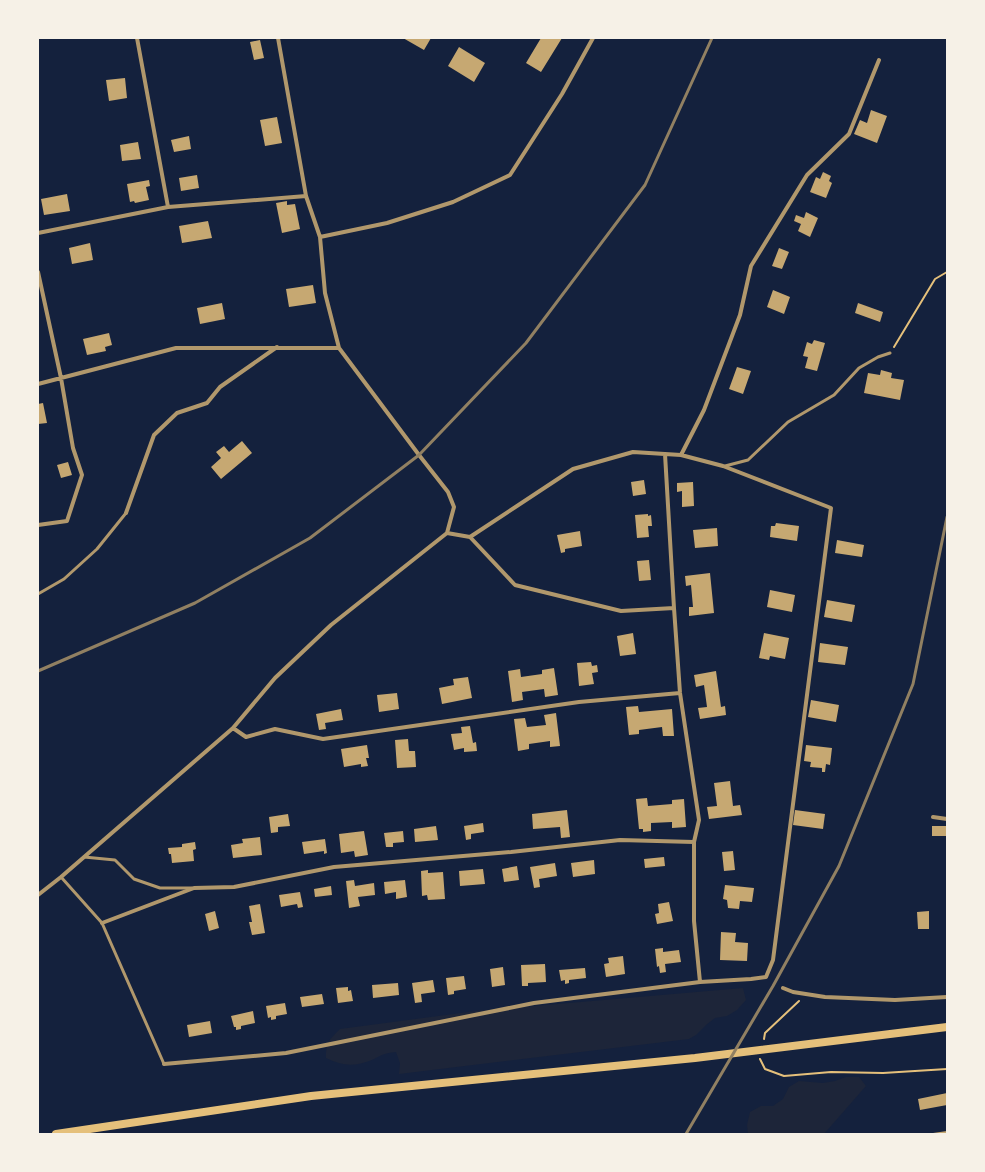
<svg xmlns="http://www.w3.org/2000/svg" width="985" height="1172" font-family="Overpass,sans-serif">
	<style>
		.green { fill: #1d2539 }
		.building { fill: #c6a872 }
		.lines { fill: none; stroke-linecap: round; stroke-linejoin: round }
		.path { stroke: #e5c07b; stroke-width: 2 }
		.service { stroke: #b1986c; stroke-width: 3 }
		.minor { stroke: #b1986c; stroke-width: 4 }
		.secondary { stroke: #e5c07b; stroke-width: 8 }
		.rail { stroke: #918062; stroke-width: 3 }
	</style>
	<rect width="100%" height="100%" fill="#14213d"/>
	<path class="green" d="M743,988l3,12 -9,10 -10,6 -12,2 -9,7 -10,10 -7,4 -290,35 1,-11 -4,-11c-12,1 -14,3 -24,8 -18,7 -29,6 -46,-2 0,-16 3,-18 14,-29l136,-18z
		M846,1077h13l7,9 -42,48h-76l-1,-9 3,-13 11,-6h12l10,-7 6,-12 10,-6 24,2 12,-2z"/>
	<path class="building" d="M403,38h28l-7,12z
		M541,38h21l-21,34 -15,-9z
		M260,40l4,18 -10,2 -4,-18z
		M459,47l26,16 -11,19 -26,-16z
		M125,78l2,20 -18,3 -3,-21z
		M871,110l16,6 -10,27 -23,-9 6,-14 7,3z
		M277,117l5,26 -17,3 -5,-26z
		M189,136l2,13 -17,3 -3,-12z
		M138,142l3,17 -19,2 -2,-16z
		M823,172l8,4 -2,5 3,2 -6,15 -16,-6 6,-15 4,2z
		M197,175l2,13 -18,3 -2,-13z
		M149,180l1,6 -4,1 3,13 -14,3 -1,-2 -4,1 -3,-18z
		M67,194l3,17 -26,4 -3,-16z
		M287,201v4l8,-1 5,25 -18,4 -6,-30z
		M806,212l12,6 -8,19 -12,-6 3,-7 -7,-3 2,-6 8,3z
		M208,221l4,17 -30,5 -3,-17z
		M90,243l3,17 -21,4 -3,-16z
		M779,248l10,4 -7,17 -10,-3z
		M313,285l3,18 -27,4 -3,-18z
		M773,290l17,7 -6,17 -17,-7z
		M222,303l3,16 -25,5 -3,-16z
		M858,303l25,9 -3,10 -25,-9z
		M109,333l3,12 -7,2 1,4 -19,4 -4,-16z
		M814,340l11,3 -8,28 -12,-3 3,-11 -5,-1 4,-14 5,2z
		M737,367l14,4 -8,23 -14,-5z
		M881,370l11,3 -1,5 13,2 -4,20 -36,-7 4,-20 12,2z
		M43,403l4,20 -9,1v-20z
		M242,441l10,12 -31,26 -10,-12 10,-9 -5,-6 8,-6 5,6z
		M68,462l4,13 -11,3 -4,-13z
		M644,480l2,14 -13,2 -2,-14z
		M693,482l1,24 -12,1v-16l-5,1v-9z
		M648,514v2l3,-1 1,11h-4l1,11 -12,1 -2,-23z
		M776,523l23,3 -2,15 -27,-4 1,-11h4z
		M717,528l1,18 -23,2 -2,-18z
		M580,531l2,15 -17,3v3l-4,1 -4,-18z
		M837,540l27,5 -2,12 -27,-4z
		M649,560l2,20 -12,1 -2,-20z
		M710,573l4,40 -25,3v-9h4l-2,-22 -5,1 -1,-10z
		M770,590l25,5 -3,17 -25,-5z
		M827,600l28,5 -3,17 -28,-5z
		M633,633l3,21 -16,2 -3,-20z
		M764,633l25,5 -4,21 -15,-3 -1,4 -10,-2z
		M820,643l28,4 -3,18 -27,-3z
		M591,662l1,4 5,-1 1,7 -6,1 2,11 -15,2 -2,-23z
		M554,668l4,27 -13,2 -1,-8 -22,3 1,8 -11,2 -4,-31 12,-2 1,8 21,-3v-4z
		M716,671l5,36 4,-1 1,9 -26,4 -2,-11 9,-1 -3,-22 -8,2 -2,-12z
		M468,677l4,21 -30,6 -3,-16 15,-3 -1,-6z
		M397,693l2,16 -20,3 -2,-17z
		M811,700l28,5 -3,17 -28,-5z
		M638,706l1,6 33,-3 2,27h-11l-1,-9 -23,3v4l-10,1 -3,-28z
		M341,709l2,11 -18,3 1,6 -7,1 -3,-16z
		M556,713l4,33 -10,1v-6l-21,3v5l-11,2 -4,-32 11,-1 2,9 19,-2 -2,-10z
		M470,726l3,17 3,-1 1,9 -13,1v-4l-10,2 -3,-16 11,-1 -1,-6z
		M408,739l1,12h6l1,16 -19,1 -2,-28z
		M367,745l2,13h-3l2,8 -7,1v-3l-17,3 -3,-18z
		M806,745l26,3 -2,17 -4,-1 -1,8h-3v-4l-12,-1 1,-5 -7,-1z
		M730,781l3,25 7,-1 2,10 -33,4 -2,-12 10,-1 -3,-23z
		M647,798l1,8 24,-2v-4l12,-1 2,28 -14,1v-6l-21,1v8l-8,1v-3h-4l-3,-30z
		M567,810l3,27 -9,1 -1,-11 -27,2 -1,-15z
		M795,810l30,4 -2,15 -30,-4z
		M288,814l2,12 -12,1v5l-7,1 -2,-16z
		M483,823l1,9 -13,2v5l-5,1 -2,-14z
		M436,826l2,14 -23,2 -1,-13z
		M932,826h15v10h-15z
		M364,831l4,24 -13,2 -1,-6 -13,2 -2,-19z
		M403,831l1,11 -11,1v4h-7l-2,-14z
		M260,837l2,18 -29,3 -2,-13 12,-2 -1,-4z
		M325,839l2,14 -3,1v-3l-20,3 -2,-12z
		M195,842l1,7 -3,1 1,11 -22,2 -1,-9h-2l-1,-6 14,-1v-3z
		M733,851l2,19 -11,1 -2,-19z
		M664,857l1,9 -20,2 -1,-9z
		M594,860l1,14 -22,3 -2,-14z
		M555,863l2,13 -18,3 1,8 -6,1 -4,-21z
		M517,866l2,14 -15,2 -2,-13z
		M483,869l2,15 -25,2 -1,-15z
		M428,870v3l15,-1 2,27 -17,1 -1,-5 -5,1 -1,-25z
		M354,880l1,6 19,-3 1,12 -17,2 2,9 -11,2 -3,-27z
		M405,880l2,17 -11,2v-7l-11,2 -1,-12z
		M725,885l29,3 -2,14 -12,-1 -1,8 -11,-1 -1,-8 -4,-1z
		M331,886l1,9 -17,2 -1,-8z
		M300,892l3,15 -5,1 -1,-4 -16,3 -2,-12z
		M669,902l4,19 -16,3 -2,-10 4,-1 -1,-9z
		M260,904l5,29 -13,2 -3,-13h3l-3,-16z
		M215,911l4,17 -10,3 -4,-17z
		M929,911v18h-11l-1,-17z
		M721,932l15,1 -1,9 13,1 -1,18 -27,-1z
		M663,948v4l16,-2 2,12 -16,2 1,8 -6,1 -1,-7 -2,1 -2,-18z
		M623,956l2,18 -19,3 -2,-13 5,-1 -1,-5z
		M545,964l1,18 -18,1v3h-6l-1,-21z
		M503,967l2,18 -13,2 -2,-18z
		M585,968l1,10 -17,2v3l-4,1v-4l-4,1 -2,-11z
		M464,976l2,13 -12,2v3l-6,1 -2,-17z
		M433,980l2,12 -14,2 1,8 -7,1 -3,-20z
		M398,983l1,12 -26,3 -1,-13z
		M348,987v4l3,-1 2,11 -15,2 -2,-15z
		M322,994l2,10 -22,3 -2,-10z
		M285,1003l2,11 -11,2v3l-5,1v-3l-3,1 -2,-12z
		M253,1011l2,12 -14,3v3l-5,1v-3h-2l-3,-11z
		M210,1021l2,12 -23,4 -2,-12z
		M947,1093v12l-27,5 -2,-11z
		M947,1131v3h-14v-1z"/>
	<g class="lines">
		<path class="path" d="M894,347l41,-68 12,-7
			M764,1039l1,-6 34,-32
			M760,1059l5,10 19,7 47,-4 52,1 64,-4"/>
		<path class="service" d="M725,466l23,-6 40,-38 46,-27 25,-27 19,-11 12,-4
			M38,594l26,-15 33,-30 29,-36
			M84,857l31,3 19,19 26,9h32
			M61,877l41,46 62,141"/>
		<path class="minor" d="M137,38l31,169
			M38,233l130,-26 138,-11
			M320,237l67,-14 66,-21 57,-27 52,-81 31,-56
			M38,272l23,106 12,70 9,27 -15,46 -29,4
			M38,384l138,-36h163
			M665,454l9,154 6,85 19,127 -5,22v79l6,61
			M681,455l23,-45 36,-95 11,-49 56,-91 42,-41 30,-74
			M126,513l28,-78 23,-22 30,-10 13,-16 57,-40
			M470,537l45,48 106,26 53,-3
			M233,728l13,9 29,-8 48,10 256,-37 101,-9
			M933,817l14,2
			M38,895l23,-18 172,-149 42,-50 56,-53 116,-92 7,-26 -6,-15 -29,-37 -80,-107 -14,-55 -5,-56 -14,-41 -28,-158
			M102,923l92,-35 40,-1 100,-20 177,-15 109,-12 74,2
			M783,988l10,4 32,5 70,3 52,-3
			M164,1064l122,-11 248,-50 166,-21 51,-3 15,-2 7,-17 58,-452 -108,-42 -42,-11 -48,-3 -60,17 -103,68 -23,-4"/>
		<path class="secondary" d="M56,1134l255,-38 384,-38 252,-31"/>
		<path class="rail" d="M38,671l157,-68 115,-65 109,-83 107,-112 119,-158 67,-147
			M686,1134l87,-148 66,-120 74,-182 34,-167"/>
	</g>
	<rect width="985" height="1172" fill="none" stroke="#f6f1e7" stroke-width="78"/>
</svg>
